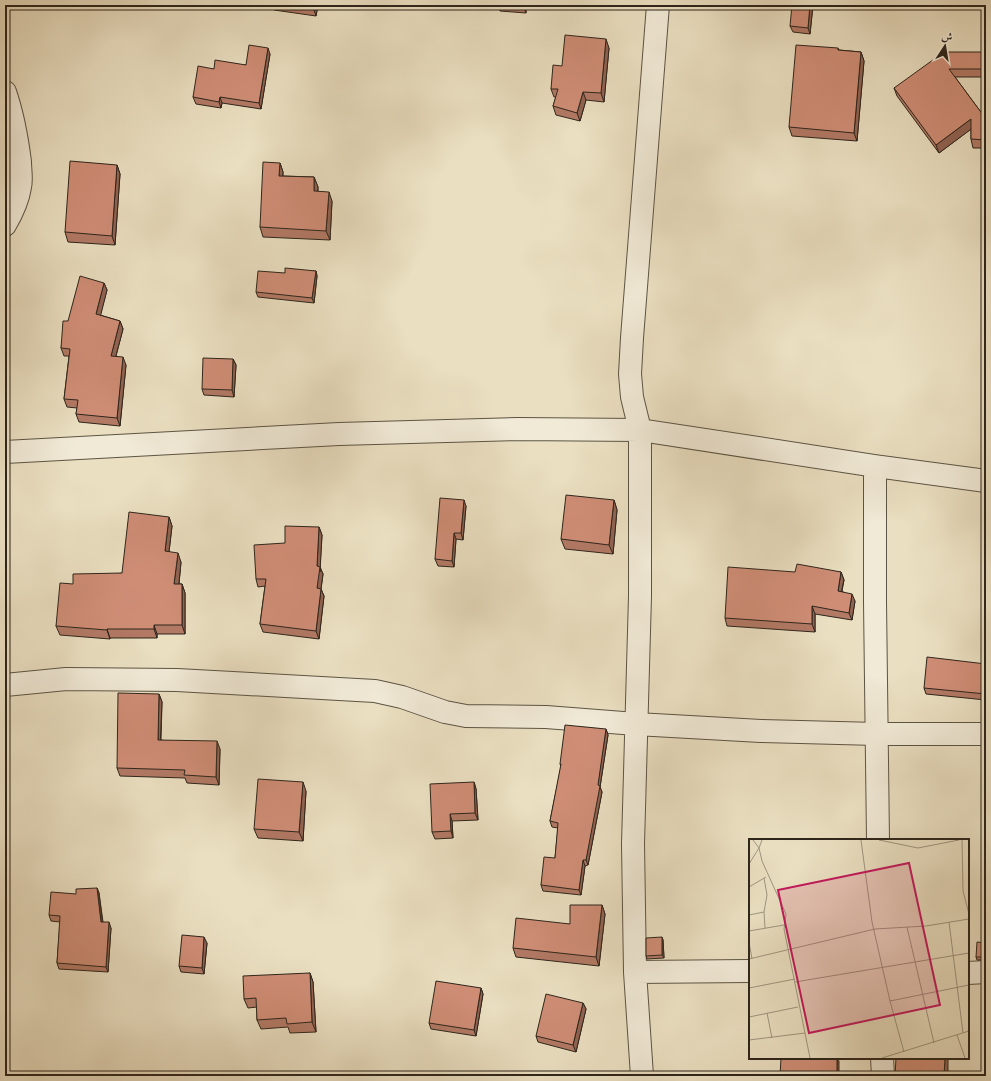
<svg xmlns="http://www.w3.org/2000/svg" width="991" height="1081" font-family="'IM FELL English',Amiri,serif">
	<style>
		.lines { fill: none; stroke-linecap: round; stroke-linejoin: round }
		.minor-casing { stroke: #5c5444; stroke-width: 24 }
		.minor { stroke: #f1ead7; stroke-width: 22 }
		.wall { fill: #b27965; stroke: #2d251b }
		.shaded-wall { fill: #916353; stroke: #2d251b }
		.building { fill: #cf8d76; stroke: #2d251b }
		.inset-road { fill: none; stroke: #9e957f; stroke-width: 1 }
		.view { fill: #c2185b; fill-opacity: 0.15; stroke: #c2185b; stroke-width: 2 }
		.inset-edge { fill: none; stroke: #2d251b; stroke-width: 2 }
	</style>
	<rect width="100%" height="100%" fill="#eadfc1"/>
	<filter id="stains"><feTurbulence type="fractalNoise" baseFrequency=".005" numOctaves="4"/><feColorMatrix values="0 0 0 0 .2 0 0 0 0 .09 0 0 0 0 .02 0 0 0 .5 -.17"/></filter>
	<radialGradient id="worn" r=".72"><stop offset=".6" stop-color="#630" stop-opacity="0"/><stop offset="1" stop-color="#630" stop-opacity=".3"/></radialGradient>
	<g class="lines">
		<g class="minor-casing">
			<path id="minor" d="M5,92c8,23 12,46 15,70 0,8 2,18 0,25 -2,14 -8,26 -15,38
				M5,452l334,-18 177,-5 124,1 235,36 111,15
				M875,466v136l3,238
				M5,685l61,-6 111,1 198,11 27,6 43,15 21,4 80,1 90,7 125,7 116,3h109
				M635,972l115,-1
				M968,973l18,-1
				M882,1058l1,18
				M642,1076l-7,-104 -2,-128 7,-248v-166l-8,-33 -2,-23 2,-36 26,-333"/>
		</g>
		<use href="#minor" class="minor"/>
	</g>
	<path class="wall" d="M272,5h46l-2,11 -42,-6z
		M498,5h28v8l-26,-2z
		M813,5l-3,29 -17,-2 -3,-6z
		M609,48l-5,54 -18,-2 -6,21 -24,-6 -3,-9 3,-9h-2l-3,-8 11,-23z
		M838,48l1,2 22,2 3,9 -7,80 -65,-5 -3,-9z
		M986,52v25h-31l31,42v29h-13l-2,-9v-10l-32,24 -42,-57 -3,-8z
		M270,54l-9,55 -39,-6 -1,5 -25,-4 -3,-7 21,-28 32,-4z
		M280,163l3,9v4l31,1 4,10v4l14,10 -2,39 -67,-3 -3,-10z
		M117,165l3,9 -5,71 -47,-3 -3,-10z
		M316,271l1,5 -3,27 -56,-6 -2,-5 29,-19z
		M104,283l3,7 -7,25 20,6 3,8 -7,27 10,9 -6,61 -41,-4 -3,-8 1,-6 -10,-1 -3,-8 5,-43h-5l-3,-8 7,-27z
		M233,359l3,6 -2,32 -30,-2 -2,-6z
		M614,500l3,10 -4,44 -48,-5 -4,-10z
		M466,506l-3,34 -7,-1 -2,28 -16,-1 -3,-7z
		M169,517l3,9 -3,26 12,10 -2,22h3l3,9v41h-28v4h-47v1l-50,-4 -4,-9 17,-42 49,-11z
		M319,527l3,8 -2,32 3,7 -2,15 3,7 -5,43 -56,-7 -3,-8 5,-38 -7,1 -2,-8 29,-36z
		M795,572h46l3,8 -2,11 13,10 -3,19 -37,-6v18l-88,-6 -2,-8z
		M986,664v36l-60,-6 -2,-6z
		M159,694l3,8 -1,38 59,9 -1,36 -32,-2 -2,-5 -65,-2 -3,-8z
		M606,729l2,6 -8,52 2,5 -14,73 -3,1 -4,29 -38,-4 -2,-6 14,-27 3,-30 -6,-1 -2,-6 11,-54 -1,-3z
		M474,782l2,7 2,31 -26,1 1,17 -18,1 -3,-7z
		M986,785v41h-2l-2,-6z
		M306,791l-3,50 -45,-3 -4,-9z
		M97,888l2,5 4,29 8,6 -3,44 -49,-3 -2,-6 3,-41 -9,-1 -2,-6z
		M602,905l3,9 -6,52 -83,-9 -3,-9 57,-24z
		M662,937l1,3 1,18 -17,1 -1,-3z
		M207,943l-3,31 -23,-2 -2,-6z
		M986,943v17h-9l-1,-3z
		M310,973l3,9 3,50 -26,1 -2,-6 -27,2 -4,-9v-13l-9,1 -4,-9z
		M481,988l2,6 -7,42 -45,-7 -2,-6z
		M583,1003l3,6 -10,43 -38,-10 -2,-6z"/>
	<path class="shaded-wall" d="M313,5h5l-2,11 -3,-9z
		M523,5h3v8z
		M810,5h3l-3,29 -2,-6z
		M606,39l3,9 -5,54 -3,-9z
		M268,48l2,6 -9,55 -2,-6z
		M861,52l3,9 -7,80 -3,-8z
		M583,92l3,8 -6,21 -3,-8z
		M220,97l2,6 -1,5 -2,-6z
		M971,119l3,8 -35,26 -3,-8z
		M280,163l3,9 -1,13 -3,-9z
		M117,165l3,9 -5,71 -3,-9z
		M314,177l4,10 -1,13 -3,-9z
		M329,192l3,9 -2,39 -4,-9z
		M316,271l1,5 -3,27 -2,-5z
		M104,283l3,7 -8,32 -3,-8z
		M120,321l3,8 -9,34 -3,-7z
		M123,357l3,8 -6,61 -3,-8z
		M233,359l3,6 -2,32 -2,-7z
		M464,500l2,6 -3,34 -2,-7z
		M614,500l3,10 -4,44 -4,-9z
		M169,517l3,9 -4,34 -3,-9z
		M319,527l3,8 -2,37v-5l3,7 -3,22 -3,-8v-22z
		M454,533l2,6 -2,28 -2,-6z
		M178,553l3,9 -3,31 -4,-9z
		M841,572l3,8 -4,18 -2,-7z
		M182,584l3,9v41l-3,-9z
		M321,589l3,7 -5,43 -3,-8z
		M852,594l3,7 -3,19 -3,-7z
		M812,606l3,8v18l-3,-8z
		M154,625l3,9v4l-3,-9z
		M107,629l3,9v1l-3,-9z
		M159,694l3,8 -2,46 -2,-8z
		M606,729l2,6 -8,52 2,5 -14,73 -2,-5z
		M217,741l3,8 -1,36 -3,-8z
		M303,782l3,9 -3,50 -4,-9z
		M474,782l2,7 2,31 -3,-7z
		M450,814l2,7 1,17 -2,-7z
		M583,860l2,6 -4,29 -2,-5z
		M97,888l2,5 4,34 -2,-5z
		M602,905l3,9 -6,52 -3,-9z
		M109,922l2,6 -3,44 -2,-5z
		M204,937l3,6 -3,31 -2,-6z
		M662,937l1,3 1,18 -2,-3z
		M310,973l3,9 3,50 -4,-10z
		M481,988l2,6 -7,42 -2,-6z
		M583,1003l3,6 -10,43 -3,-7z
		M837,1058l2,3v15h-2z
		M945,1058h3v18h-4z"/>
	<path class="building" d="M300,5h13v2z
		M792,5h18l-2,23 -18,-2z
		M565,35l41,4 -5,54 -18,-1 -6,21 -24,-7 5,-17h-7l2,-24 9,1z
		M249,45l19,3 -9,55 -39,-6 -1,5 -26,-5 5,-31 16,3 1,-9 31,5z
		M796,45l42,3v2l23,2 -7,81 -65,-6z
		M944,52h42v17h-37l37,50v21l-15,-1v-20l-35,26 -42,-57z
		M70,161l47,4 -5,71 -47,-4z
		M263,162l17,1 -1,13 35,1v14l15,1 -3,39 -66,-4z
		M285,268l31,3 -4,27 -56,-6 2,-21 27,2z
		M80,276l24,7 -8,31 24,7 -9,35 12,1 -6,61 -41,-4 2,-14 -14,-1 6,-50 -9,-1 2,-27h5z
		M203,358l30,1 -1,31 -30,-1z
		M566,495l48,5 -5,45 -48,-6z
		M440,498l24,2 -3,33h-7l-2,28 -17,-2z
		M129,512l40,5 -4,34 13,2 -4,31h8v41h-28v4h-47v1l-51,-4 4,-43 13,1v-10l49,-1z
		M285,526l34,1 -2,39 3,1 -3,21 4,1 -5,42 -56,-7 6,-45h-10l-2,-34 31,-2z
		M797,564l44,8 -3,19 14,3 -3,19 -37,-7v18l-87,-6 3,-51 67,5z
		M927,657l59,7v30l-62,-6z
		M118,693l41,1 -1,46 59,1 -1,36 -32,-2 1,-5 -68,-2z
		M565,725l41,4 -8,56 2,1 -14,74h-3l-4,30 -38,-5 3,-28 11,1 3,-35 -8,-2 11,-57h-1z
		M258,779l45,3 -4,50 -45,-3z
		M474,782l1,31 -25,1 1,17 -19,1 -2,-48z
		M985,785h1v35h-4z
		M97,888l4,34h8l-3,45 -49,-4 3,-47 -11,-1 2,-23 25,2v-5z
		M570,905h32l-6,52 -83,-9 3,-30 54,6z
		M182,935l22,2 -2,31 -23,-2z
		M662,937v18l-16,1v-18z
		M977,942l9,1v14h-10z
		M310,973l2,49 -25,2 -1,-6 -29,2 -1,-22 -12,1 -1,-23z
		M436,981l45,7 -7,42 -45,-7z
		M546,994l37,9 -10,42 -37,-9z
		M781,1058h56v18h-57z
		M896,1058h49l-1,18h-49z"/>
	<g transform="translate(749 839)">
		<rect width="220" height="220" fill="#eadfc1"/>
		<path class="inset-road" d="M13,1l-3,8 3,13 24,53 -2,15 26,129M112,1l11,82 18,79 14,51M130,1l39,8 41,-8M213,1l1,51 6,23M0,25l10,-16 -6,-8M15,39l3,17 -3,17 1,16M0,48l17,-10M0,76l15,-3M200,83l14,111M158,88l27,116M0,92l35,-6M0,103l3,17M0,120l126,-30 51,-3 43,-7M46,143l174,-29M0,149l46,-9M141,162l79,-16M18,174l5,25M0,178l49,-10M208,196l8,23M0,201l56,-7M133,219l87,-27"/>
		<path class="view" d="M160,24l31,142 -131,28 -31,-143z"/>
		<rect width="220" height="220" class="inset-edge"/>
	</g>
	<rect width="991" height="1081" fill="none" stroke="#eadfc1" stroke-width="20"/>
	<rect x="6" y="6" width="979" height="1069" fill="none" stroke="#2d251b" stroke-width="2"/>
	<rect x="10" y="10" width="971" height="1061" fill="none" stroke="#2d251b"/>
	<g transform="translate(945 46) rotate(12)" stroke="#f1ead7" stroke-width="3" paint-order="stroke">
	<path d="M0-3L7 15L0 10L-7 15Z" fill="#2d251b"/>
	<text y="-6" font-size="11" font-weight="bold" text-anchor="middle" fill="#2d251b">ش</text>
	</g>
	<rect width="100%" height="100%" filter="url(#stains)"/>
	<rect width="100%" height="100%" fill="url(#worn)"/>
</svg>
